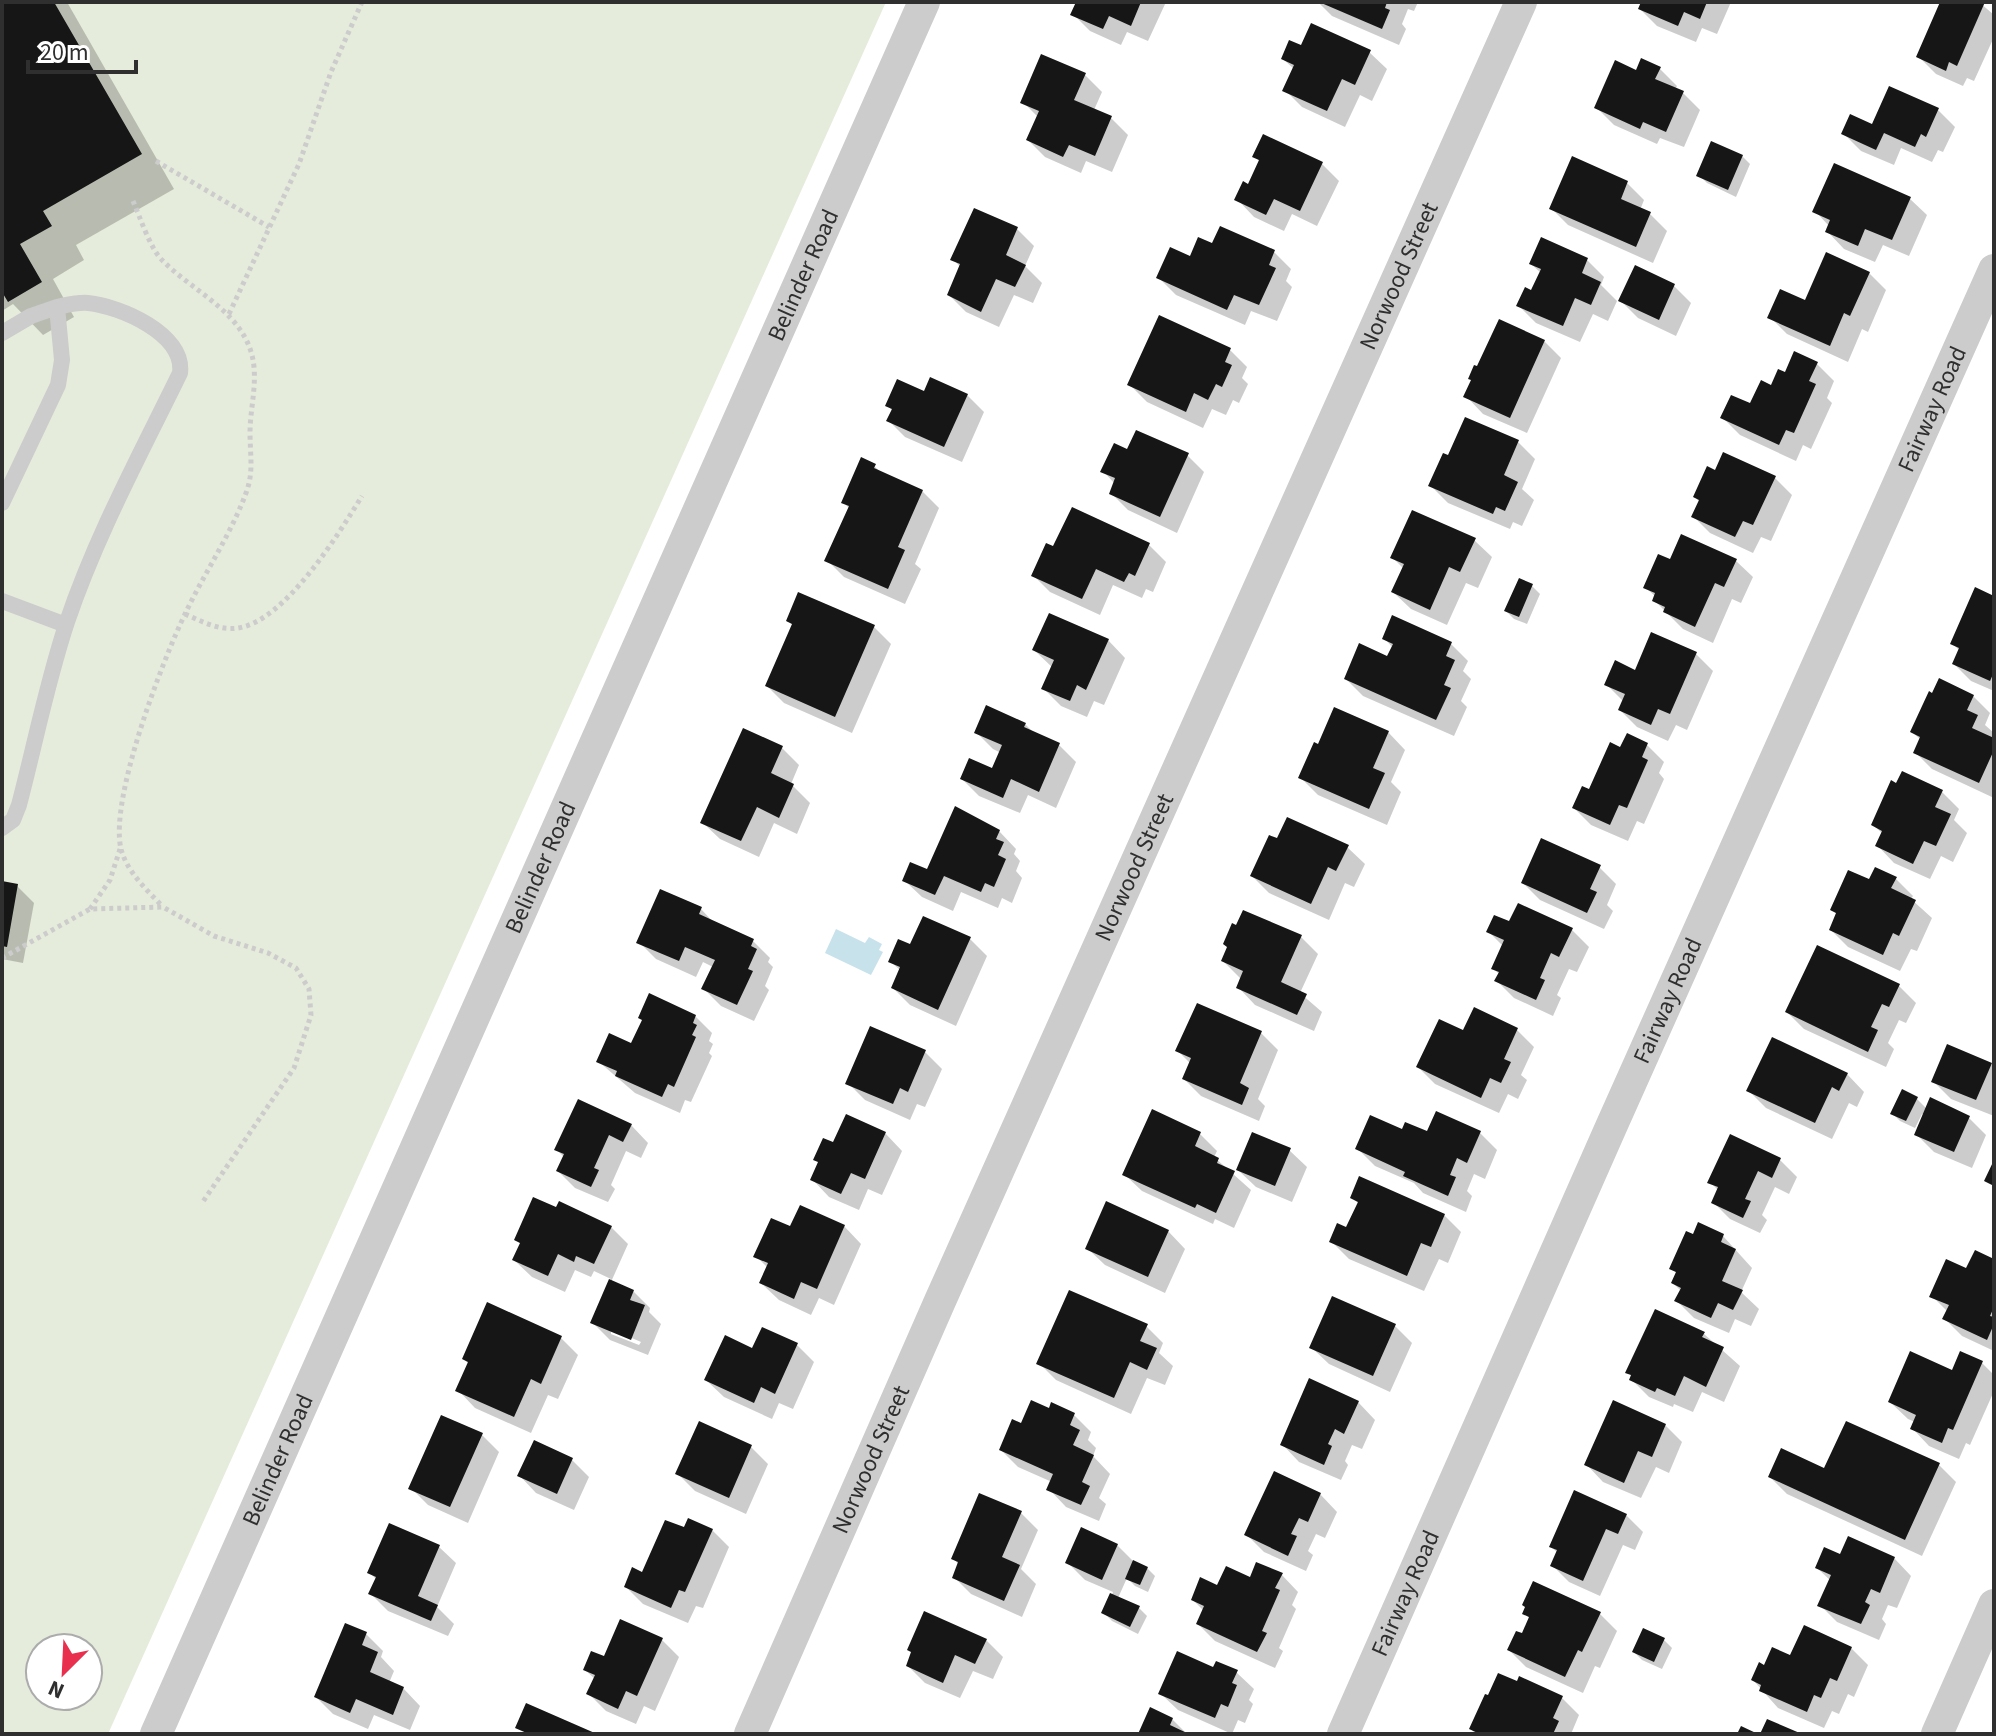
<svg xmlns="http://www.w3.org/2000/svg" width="1996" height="1736" font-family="'Source Sans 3',sans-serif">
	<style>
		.green { fill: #e6ecdc; fill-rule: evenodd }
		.water { fill: #c8e2ec }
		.shadow { fill: #0003; fill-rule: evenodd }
		.building { fill: #161616 }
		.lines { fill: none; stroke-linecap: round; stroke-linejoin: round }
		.path { stroke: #ccc; stroke-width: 5; stroke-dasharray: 4 4; stroke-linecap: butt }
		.service { stroke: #ccc; stroke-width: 16 }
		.minor { stroke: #ccc; stroke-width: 32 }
		.labels { text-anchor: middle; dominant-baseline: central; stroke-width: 8; stroke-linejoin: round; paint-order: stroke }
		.street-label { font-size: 24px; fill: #2f2f2f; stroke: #fff }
	</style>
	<rect width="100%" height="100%" fill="#fff"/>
	<path class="green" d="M2,2h884l-778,1732h-106zM40,1648h48v48h-48z"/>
	<path class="water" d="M836,929l29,14 4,-6 13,7 -3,6 4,2 -12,23 -46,-22z"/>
	<path class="shadow" d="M2,2h65l107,187 -98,56 8,15 -31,19 21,38 -31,18 -30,-31 -11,7z
		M1078,2h88l-18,39 -21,-9 -6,13 -31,-14 -17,-17z
		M1318,2h100l-4,9 -6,-2 -6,15 4,5 -7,16 -67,-29z
		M1643,2h88l-14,32 -15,-6 -6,14 -39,-16 -17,-17z
		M1937,2h42l15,13v22l-20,44 -7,-3 -4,8 -27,-12 -17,-17 22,-51z
		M1302,48l67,4 18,17 -15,32 -12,-6 -15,32 -43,-20 -17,-17 9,-21 -11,-10z
		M1660,69l17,17 -2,4 8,3 17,17 -16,37 -24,-9 -3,6 -43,-19 -17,-17 40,-36z
		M1085,75l17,17 -8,18 17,8 17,17 -16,37 -26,-11 -5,12 -36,-16 -17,-17 10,-23 -15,-15z
		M1938,110l17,17 -12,25 -5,-2 -6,12 -31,-14 -7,17 -33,-14 -17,-17z
		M1255,156l67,8 17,17 -22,45 -25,-12 -8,17 -30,-14 -17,-18 12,-13 11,-24z
		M1742,156l8,8 -14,33 -29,-14 -8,-8z
		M1627,183l17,17 -4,10 10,4 17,17 -14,32 -85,-38 -17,-17z
		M1909,198l18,17 -18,41 -26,-11 -8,17 -31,-13 -17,-18 2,-5 -14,-15z
		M1017,229l17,17 -9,20 17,17 -9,20 -19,-8 -15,32 -33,-15 -17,-17 12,-27 -8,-9z
		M1542,240l45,20 17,17 -3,8 16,16 -9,20 -15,-7 -13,28 -44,-19 -17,-17 13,-14 9,-19 -10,-9z
		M1213,246l61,6 17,17 -5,12 6,6 -15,34 -26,-10 -6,14 -69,-30 -17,-17z
		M1869,273l17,17 -18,42 -6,-3 -14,33 -61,-28 -17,-17z
		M1674,286l17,17 -15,33 -38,-18 -17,-17z
		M1544,341l17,17 -34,75 -44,-19 -17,-18z
		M1230,350l17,17 -5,11 6,6 -9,19 -6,-3 -7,15 -14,-6 -9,19 -56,-26 -17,-17z
		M1817,364l17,17 -7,17 5,5 -21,46 -8,-4 -7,16 -56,-26 -17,-17 28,-12 35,-31z
		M925,393l42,2 17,17 -22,50 -57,-25 -17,-17 5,-9 -6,-6z
		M1518,442l17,17 -13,30 12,11 -12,26 -9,-4 -3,7 -62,-26 -17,-17 19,-28z
		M1128,452l59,3 17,17 -27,61 -49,-23 -17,-17 4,-9 -12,-13z
		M874,466l9,8 39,17 17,17 -24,56 6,5 -16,35 -61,-27 -17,-17 23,-51 -7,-7z
		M1716,472l59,6 17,17 -21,46 -10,-4 -8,16 -43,-20 -17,-17 7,-14 -5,-5z
		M1073,509l76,36 17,17 -13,30 -7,-3 -4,9 -29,-13 -13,30 -50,-23 -17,-17 21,-26z
		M1474,540l18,17 -14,31 -12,-5 -19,42 -36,-16 -18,-17 11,-23 -11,-11z
		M1735,560l18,17 -12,26 -9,-4 -19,44 -30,-14 -29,-29 2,-3 -10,-9 25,-26z
		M1520,581l12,5 8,8 -13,30 -13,-5 -8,-8z
		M1994,598v93l-23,-10 -17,-17 6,-13 -7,-7z
		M788,620l86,7 17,17 -39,89 -68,-30 -17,-17 27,-60z
		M1384,638l67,6 17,17 -5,10 8,8 -10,22 6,6 -13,29 -91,-40 -17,-17 42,-21 5,-10z
		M1108,640l17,18 -21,47 -10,-4 -7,16 -26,-11 -17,-17 9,-21 -19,-18z
		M1696,654l17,17 -26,59 -11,-5 -8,16 -31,-14 -17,-17 4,-8 -18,-18z
		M1973,696l17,17 -5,12 9,8 -3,6 3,1v58l-62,-29 -17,-17 6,-12 -9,-8z
		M1025,724l10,10 24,11 17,17 -20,46 -28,-13 -8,18 -41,-17 -17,-17 31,-9 8,-17 -8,-4 -17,-17z
		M1388,732l17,18 -14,32 10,10 -14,33 -69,-30 -17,-17 19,-32z
		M1647,745l17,17 -5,11 5,6 -20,45 -7,-3 -9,20 -37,-16 -17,-17 16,-16 32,-42z
		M782,748l17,17 -8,19 19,19 -13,31 -23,-11 -15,34 -39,-18 -18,-17z
		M1942,792l17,17 -5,11 13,13 -14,29 -12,-6 -11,23 -36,-16 -17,-18 6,-11 -10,-9z
		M999,831l17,18 -2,5 6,7 -4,10 6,7 -10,25 -10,-5 -4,10 -37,-16 -8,19 -31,-14 -18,-17 24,-8z
		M1347,847l18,17 -11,23 -9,-4 -16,37 -60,-27 -17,-17z
		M1599,867l17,17 -9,21 6,6 -9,18 -64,-29 -17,-17z
		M1896,879l17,17 -2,3 21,19 -15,33 -6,-2 -11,22 -52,-24 -17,-17 7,-15 -6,-6 38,-27z
		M2,883l15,3 17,17 -11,60 -21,-4z
		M701,909l14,15 38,17 17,17 -2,4 5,5 -8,19 4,4 -15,31 -33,-15 -17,-17 9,-22 -10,-5 -7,15 -40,-18 -17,-17z
		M924,918l46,21 17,17 -31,70 -46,-21 -17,-17 8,-17 -11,-10 21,-15z
		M1510,924l62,6 17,17 -12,25 -8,-3 -12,26 4,3 -8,18 -39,-18 -17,-17 3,-6 -7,-7 10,-22 -14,-14z
		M1301,937l17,17 -18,39 22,19 -8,19 -59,-26 -17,-18 2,-9 -17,-17z
		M1899,986l17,17 -10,20 -7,-3 -11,23 6,6 -8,18 -82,-38 -17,-17z
		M1474,1010l43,20 17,17 -13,28 6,5 -9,19 -10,-5 -9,19 -64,-29 -17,-17 46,-34z
		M695,1016l17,17 -3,8 4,3 -4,9 3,3 -21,46 -6,-2 -5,13 -45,-20 -37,-32 34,-15 12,-25z
		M1261,1033l17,17 -20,49 7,7 -6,15 -58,-25 -17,-17 7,-15 -13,-13z
		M925,1052l17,17 -17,38 -8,-3 -7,16 -45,-20 -17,-17z
		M1991,1064l3,4v48l-43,-17 -17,-17z
		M1847,1074l17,18 -7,15 -8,-4 -17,36 -66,-31 -17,-17z
		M1917,1099l10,10 4,-9 38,18 17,17 -14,33 -38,-16 -18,-18 9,-19 -3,-1 -7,14 -15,-7 -8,-8z
		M631,1125l17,18 -7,15 -15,-7 -15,34 4,4 -7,13 -33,-14 -17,-17 6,-14 -7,-7z
		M1403,1131l77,2 17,17 -12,29 -11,-5 -7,17 5,5 -6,16 -43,-19 -9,-10 -39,-17 -17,-17z
		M885,1133l17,18 -20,44 -14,-6 -9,21 -30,-13 -17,-18 22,-34z
		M1200,1134l17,17 -3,6 37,33 -17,38 -19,-9 -2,5 -71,-33 -18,-17z
		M1289,1150l18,17 -15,35 -36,-15 -18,-17z
		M1780,1160l17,17 -8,17 -14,-7 -13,28 5,5 -7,13 -30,-14 -17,-17 6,-11 -9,-9z
		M1352,1197l92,18 17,17 -13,31 -9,-4 -15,32 -75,-32 -17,-17 15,-12 12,-26z
		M844,1226l17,18 -27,61 -15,-7 -8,17 -32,-15 -18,-17 7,-15 -12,-12 35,-27z
		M611,1227l17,17 -17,38 22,9 17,17 -1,4 12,12 -13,31 -38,-15 -17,-17 18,-44 -17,-8 -3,6 -16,-7 -10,22 -33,-15 -18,-17 8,-15 -6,-6zM611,1329l30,13 -2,3 -28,-11z
		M1168,1231l17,18 -20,44 -60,-28 -18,-17z
		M1723,1236l29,32 -11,24 18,17 -8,17 -16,-7 -6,14 -35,-15 -17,-17 4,-10 -8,-8 4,-9 -5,-6z
		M1994,1261v90l-32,-15 -17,-17 3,-7 -16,-16 35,-25z
		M488,1305l73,33 17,17 -20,44 -10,-4 -17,38 -56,-25 -17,-18 11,-26 -5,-5z
		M1146,1326l17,17 -4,10 14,13 -8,19 -18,-7 -16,36 -75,-34 -17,-17z
		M1395,1326l17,17 -22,49 -61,-28 -18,-17z
		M763,1329l34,16 17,17 -21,47 -14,-6 -7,16 -48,-22 -18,-17 47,-29z
		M1703,1333l37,33 -16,36 -22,-10 -9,20 -19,-8 -1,3 -24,-10 -17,-17 1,-3 -5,-5z
		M1982,1363l12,12v16l-24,54 -4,-2 -7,16 -30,-13 -17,-18 3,-6 -7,-3 -18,-17 63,-30z
		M1358,1402l17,18 -13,29 -10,-4 -7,16 3,4 -7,15 -42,-18 -17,-18z
		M1050,1411l24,4 17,17 -3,8 8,8 -3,8 17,18 -11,24 7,6 -7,17 -33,-14 -17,-18 3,-7 -34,-15 -17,-17 21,-25z
		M442,1418l40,17 17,17 -31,71 -40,-18 -17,-17z
		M700,1424l51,23 17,17 -22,50 -51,-23 -17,-17z
		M1665,1425l17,17 -13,31 -13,-6 -15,31 -38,-16 -17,-18z
		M572,1460l17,17 -15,33 -38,-17 -17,-18z
		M1939,1465l17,17 -34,74 -135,-62 -17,-17z
		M1320,1494l17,18 -12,26 -9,-4 -8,17 5,4 -7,16 -42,-19 -17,-17z
		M1021,1513l17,17 -17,39 15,15 -14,33 -51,-23 -17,-17 5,-12 -6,-7z
		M1626,1515l17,17 -8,18 -12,-5 -23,51 -31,-14 -17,-17 6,-12 -7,-6z
		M685,1530h27l17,17 -26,61 -7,-2 -8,17 -45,-19 -17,-17 17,-13z
		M1117,1545l18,18 12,5 8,8 -7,16 -13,-6 -8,-8 -9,20 21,10 8,8 -9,18 -26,-13 -8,-8 9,-21 -28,-12 -17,-17z
		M438,1546l18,17 -19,44 17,17 -6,12 -60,-25 -17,-17 6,-14 -7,-7z
		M1841,1557l53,1 17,18 -14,32 -9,-3 -6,14 4,5 -7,16 -42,-18 -17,-17 11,-24 -14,-13z
		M1281,1574l17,18 -6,13 4,4 -17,39 4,3 -8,17 -60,-27 -17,-17 6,-13 -11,-11 25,-12z
		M1525,1613l75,1 17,17 -17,37 -5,-2 -12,27 -57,-26 -17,-17 14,-14 7,-17z
		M1644,1630l20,10 8,8 -10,21 -20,-9 -8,-8z
		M366,1634l17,17 -2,6 13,14 -5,12 14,5 17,18 -10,24 -36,-15 -6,14 -35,-15 -17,-17z
		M662,1640l17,17 -24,54 -11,-5 -8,18 -30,-13 -17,-17 6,-15 -10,-9 20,-11z
		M986,1640l17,17 -10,22 -20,-8 -13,27 -35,-15 -17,-17z
		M1851,1648l17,17 -14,32 -6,-3 -9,20 -7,-3 -8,17 -46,-20 -25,-28 12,-13 26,-9z
		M1214,1669l22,3 18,17 -5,11 4,4 -8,19 -7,-3 -6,14 -54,-24 -18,-17z
		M1562,1698l17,17 -8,19h-95l-5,-5z
		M1172,1719l15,15h-47z"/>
	<path class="building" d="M2,2h52l88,152 -99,57 9,15 -32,18 22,38 -34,20 -6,-10z
		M1076,2h65l-10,24 -22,-10 -6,13 -33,-14z
		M1319,2h68l-2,6 5,2 -8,19z
		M1641,2h66l-7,17 -16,-7 -6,14 -40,-17z
		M1940,2h45l-28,64 -8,-4 -3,9 -30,-14z
		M1311,23l60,27 -16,35 -13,-6 -15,32 -45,-20 12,-26 -13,-6 8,-19 12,5z
		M1041,54l45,19 -12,27 38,16 -17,40 -26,-11 -6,12 -37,-17 13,-29 -19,-8z
		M1641,58l20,9 -6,12 29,12 -18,41 -23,-10 -3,7 -46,-21 21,-48 21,10z
		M1889,86l50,22 -13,29 -5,-3 -6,13 -31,-14 -8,17 -35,-16 9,-20 22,10z
		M1263,134l60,28 -23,49 -26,-12 -8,16 -32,-15 9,-19 5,3 11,-24 -7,-3z
		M1711,141l32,14 -15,35 -32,-14z
		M1572,156l56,25 -7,18 30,13 -15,35 -87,-38z
		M1834,163l77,34 -19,43 -27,-11 -7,17 -33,-14 5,-12 -18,-8z
		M974,208l44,19 -12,28 20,10 -11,22 -19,-8 -15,33 -34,-17 13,-31 -10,-4z
		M1220,226l55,24 -6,15 7,3 -17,37 -25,-10 -7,15 -71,-32 14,-31 20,9 8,-19 14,6z
		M1541,237l47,21 -6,15 19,9 -10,23 -16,-7 -12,28 -47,-20 9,-19 6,3 10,-21 -12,-5z
		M1826,252l44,20 -20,44 -6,-3 -14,33 -63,-28 13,-29 25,11z
		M1635,265l40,19 -16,36 -41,-19z
		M1159,315l72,33 -6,14 7,3 -10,22 -6,-3 -8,16 -14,-7 -8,19 -59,-27z
		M1499,319l46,21 -35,78 -47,-21 8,-17 -3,-1 6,-14 3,1z
		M1794,351l24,11 -9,19 7,3 -22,49 -8,-3 -7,15 -59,-27 11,-23 19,8 11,-23 10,5 7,-16 7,3z
		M930,377l38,17 -24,53 -58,-26 6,-12 -7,-3 12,-27 27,12z
		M1465,417l54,23 -15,35 14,7 -13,29 -9,-4 -3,7 -65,-28 15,-33 5,2z
		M1136,430l53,23 -29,64 -51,-23 6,-16 -15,-6 14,-29 13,6z
		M1723,452l53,24 -23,49 -10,-4 -8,16 -44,-20 8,-17 -6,-3 14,-31 8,4z
		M861,457l15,7 -2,4 49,22 -25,57 7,3 -17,39 -64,-28 25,-55 -8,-3z
		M1072,507l78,36 -15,33 -6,-3 -5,9 -28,-13 -14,30 -51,-23 15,-33 7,3z
		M1412,510l64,28 -16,34 -11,-5 -19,43 -39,-18 13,-28 -14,-6z
		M1681,534l56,25 -13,28 -9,-4 -20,44 -32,-15 2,-5 -13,-6 3,-8 -12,-5 15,-34 12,5z
		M1519,578l14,6 -14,33 -15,-6z
		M1975,587l19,9v76l-4,9 -38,-17 7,-16 -9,-4z
		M798,592l77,33 -40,92 -70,-31 27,-62 -6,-3z
		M1049,613l60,26 -23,51 -9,-5 -7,16 -29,-12 13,-29 -22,-10z
		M1392,615l60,27 -6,14 9,4 -11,25 7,3 -15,32 -92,-41 15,-36 28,13 6,-12 -11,-5z
		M1651,632l46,20 -27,62 -12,-5 -7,16 -33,-15 7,-16 -21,-9 11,-25 20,10z
		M1939,678l35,17 -7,15 11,5 -6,13 22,10v12l-15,33 -66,-30 7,-16 -10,-5 19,-41 3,2z
		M986,705l40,18 -2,4 36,16 -21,49 -28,-13 -8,19 -43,-19 9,-21 23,10 10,-23 -28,-12z
		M1334,707l55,24 -16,37 12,5 -16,36 -71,-31 16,-36 4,2z
		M743,728l40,18 -12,27 23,11 -15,34 -22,-11 -16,34 -41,-18z
		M1627,733l21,10 -6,14 6,3 -21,48 -8,-3 -9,20 -38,-17 10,-22 7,3 21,-47 10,5z
		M1902,771l41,19 -8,17 16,7 -15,32 -12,-5 -11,23 -38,-18 7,-15 -11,-6 20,-45 5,3z
		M955,806l45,24 -4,9 8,3 -6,13 8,4 -12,28 -9,-4 -4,9 -37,-16 -9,19 -33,-14 8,-19 17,7z
		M1287,817l62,28 -13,26 -8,-4 -17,37 -61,-28 19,-41 8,3z
		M1541,838l60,27 -11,24 7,3 -10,21 -66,-30z
		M1875,867l22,10 -6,11 25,12 -17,36 -6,-3 -10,22 -54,-25 7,-17 -6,-3 18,-40 21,9z
		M2,881l16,3 -11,63 -5,-1z
		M660,889l42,18 -3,7 55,25 -3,7 6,3 -9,20 5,2 -16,34 -36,-16 14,-29 -30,-13 -6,14 -43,-18z
		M1518,903l55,25 -14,29 -8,-4 -11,25 5,2 -9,20 -42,-19 5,-9 -8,-3 13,-29 -18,-8 8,-17 15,6z
		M1243,910l59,25 -21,47 26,12 -10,21 -61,-27 7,-17 -22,-10 6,-14 -4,-3 9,-21 4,2z
		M923,916l48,21 -33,73 -47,-22 9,-21 -12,-5 10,-23 12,5z
		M1817,945l83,39 -11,23 -7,-3 -11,23 7,3 -10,22 -83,-40z
		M649,993l47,22 -3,8 4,2 -5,10 4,2 -22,50 -6,-3 -6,13 -47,-21 2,-5 -21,-9 13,-29 22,10 11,-23 -4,-2z
		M1197,1003l65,28 -22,52 9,5 -7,17 -60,-26 9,-21 -16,-7z
		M1474,1007l44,21 -14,31 7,3 -10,21 -11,-5 -9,20 -65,-31 23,-48 24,11z
		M870,1026l56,24 -18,42 -8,-4 -7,16 -48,-20z
		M1772,1037l76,36 -9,18 -7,-4 -17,36 -69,-32z
		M1947,1044l45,19 -16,37 -45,-18z
		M1902,1089l16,8 -12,24 -16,-7z
		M1930,1097l40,19 -16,36 -40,-17z
		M578,1099l54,25 -9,18 -14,-7 -15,33 5,2 -8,17 -35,-16 8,-17 -10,-4z
		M1152,1109l49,23 -6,14 24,12 -2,5 18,8 -19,42 -19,-9 -2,4 -73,-33z
		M1436,1111l45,20 -14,32 -10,-5 -7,17 6,2 -8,19 -45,-20 2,-4 -50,-23 15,-34 32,14 3,-7 22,9z
		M846,1114l40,18 -21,47 -14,-6 -10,21 -31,-14 8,-18 -5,-2 10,-22 10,4z
		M1252,1132l39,16 -16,38 -39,-16z
		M1730,1134l51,24 -9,20 -14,-7 -13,28 6,2 -8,17 -32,-15 7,-16 -11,-4z
		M1994,1160v26l-10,-5z
		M1359,1176l86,38 -14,33 -10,-4 -14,33 -78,-34 8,-19 9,4 12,-25 -8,-4z
		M533,1197l23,10 3,-6 53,25 -18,38 -18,-8 -2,6 -16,-8 -10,22 -36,-16 8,-17 -6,-3z
		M1106,1201l63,29 -21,47 -63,-28z
		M800,1205l45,20 -28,64 -16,-7 -7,17 -35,-16 9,-20 -15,-6 18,-39 19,8z
		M1698,1222l26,12 -3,8 15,7 -14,32 21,9 -10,20 -15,-7 -7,15 -37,-17 7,-13 -10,-5 5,-11 -7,-3 17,-38 7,3z
		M1975,1250l19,9v48l-4,9 4,1v7l-7,16 -45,-21 7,-14 -20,-8 17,-38 20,9z
		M609,1279l25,11 -4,10 15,5 -14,35 -41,-17z
		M1069,1290l79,34 -8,17 17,7 -10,22 -17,-8 -16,36 -78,-34z
		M1332,1296l64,28 -23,52 -64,-28z
		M487,1302l75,34 -21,48 -10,-5 -17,38 -59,-26 13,-29 -6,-3z
		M1655,1309l50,23 -3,5 22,10 -18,40 -22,-11 -9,20 -18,-8 -2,4 -26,-12 2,-5 -6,-2z
		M762,1327l36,16 -23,51 -14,-7 -7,16 -50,-23 21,-45 27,13z
		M1910,1351l42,19 8,-19 23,10 -30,69 -5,-2 -6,15 -32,-14 6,-14 -28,-13z
		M1309,1378l50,23 -15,33 -9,-5 -7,15 4,2 -8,19 -44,-20z
		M1031,1400l18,8 2,-6 24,11 -5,12 10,5 -7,15 21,10 -12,27 8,4 -9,19 -35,-15 7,-16 -54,-24 13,-31 9,4z
		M1613,1400l53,24 -14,33 -14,-6 -14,32 -40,-18z
		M441,1415l42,18 -33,74 -42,-18z
		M699,1421l53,24 -23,53 -54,-24z
		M1846,1421l94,42 -35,77 -137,-63 13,-29 43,20z
		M534,1440l39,18 -16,36 -40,-18z
		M1274,1471l47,22 -13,29 -9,-4 -8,16 6,2 -9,20 -44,-21z
		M1574,1490l53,24 -9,20 -12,-5 -23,52 -33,-15 7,-16 -8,-3z
		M979,1493l43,18 -20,46 18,8 -16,36 -52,-23 6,-16 -7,-3z
		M688,1518l25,11 -28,63 -6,-2 -8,18 -47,-21 8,-20 10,5 23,-52 19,7z
		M389,1523l51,22 -22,51 20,9 -7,16 -63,-27 8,-17 -9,-4z
		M1081,1527l37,17 -16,36 -37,-17z
		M1848,1536l47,21 -15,36 -9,-4 -6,13 5,3 -9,19 -44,-18 14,-31 -16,-7 9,-21 16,7z
		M1133,1560l15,7 -8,18 -15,-6z
		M1256,1562l27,11 -8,15 5,2 -18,41 5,2 -10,19 -61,-28 8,-18 -13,-6 9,-23 17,8 9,-19 24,11z
		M1533,1581l68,31 -19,40 -4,-2 -13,27 -58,-27 9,-19 6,2 7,-16 -7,-3 3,-7 -3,-2z
		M1110,1593l30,13 -10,21 -29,-14z
		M924,1611l63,28 -12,25 -20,-9 -12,28 -37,-17 5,-14 -4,-2z
		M620,1619l43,19 -26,58 -11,-5 -8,18 -32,-15 9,-19 -12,-5 8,-19 13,5z
		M345,1623l22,9 -5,13 16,7 -8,20 34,15 -11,28 -37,-16 -6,14 -36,-16z
		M1804,1625l48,22 -15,34 -7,-3 -9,20 -7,-3 -7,17 -48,-21 2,-6 -10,-5 8,-18 5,3 8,-18 18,8z
		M1643,1628l22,10 -11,24 -22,-10z
		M1177,1651l36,16 3,-6 22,9 -6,13 5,2 -9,22 -7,-3 -6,14 -57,-24z
		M1498,1673l19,8 2,-5 44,20 -10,22 6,3 -6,13h-73l-11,-5 16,-35 3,1z
		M526,1703l71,31h-68l-14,-6z
		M1150,1707l23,11 -3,7 19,9h-51z
		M1767,1719l35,15h-42z
		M1741,1726l17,8h-21z"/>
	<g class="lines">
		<path class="path" d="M156,161l113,66
			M133,201c7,16 17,47 29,59 33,34 87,54 92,107 2,23 -4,44 -4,66 0,22 4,39 -4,60 -15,41 -41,79 -60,119 -23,47 -77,187 -65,237 6,23 26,41 42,58
			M229,314l70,-150 32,-92 31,-70
			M185,614c16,7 34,17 53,14 47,-7 100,-93 124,-132
			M90,909l20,-29 10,-31
			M2,958l88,-49 73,-2 51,29 54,17 28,15 13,21 2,26 -17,53 -92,135"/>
		<path class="service" d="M2,333l29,-17 26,-9 5,53 -4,25 -56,118
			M2,601l64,24
			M2,828l11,-8 6,-15c16,-61 28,-123 48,-183 29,-86 73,-167 113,-249 5,-39 -60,-67 -92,-70 -10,-1 -21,2 -31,4"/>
		<g class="minor">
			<path id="s1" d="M156,1734l768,-1732"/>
			<path id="s2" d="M750,1734l190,-433 581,-1299"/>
			<path id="s3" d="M1343,1734l268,-607 383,-857"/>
			<path d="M1937,1734l57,-129"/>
		</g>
	</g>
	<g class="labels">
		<g class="street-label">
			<text stroke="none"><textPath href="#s1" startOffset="1596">Belinder Road</textPath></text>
			<text stroke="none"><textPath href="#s2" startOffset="1596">Norwood Street</textPath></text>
			<text stroke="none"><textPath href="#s3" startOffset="1450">Fairway Road</textPath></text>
			<text stroke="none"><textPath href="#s2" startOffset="948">Norwood Street</textPath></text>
			<text stroke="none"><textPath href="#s1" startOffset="948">Belinder Road</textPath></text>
			<text stroke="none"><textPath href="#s3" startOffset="802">Fairway Road</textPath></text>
			<text stroke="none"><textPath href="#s2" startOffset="300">Norwood Street</textPath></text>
			<text stroke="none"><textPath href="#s1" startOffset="300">Belinder Road</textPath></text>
			<text stroke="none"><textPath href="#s3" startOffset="154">Fairway Road</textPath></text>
		</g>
	</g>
	<rect width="1996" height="1736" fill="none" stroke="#2f2f2f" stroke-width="8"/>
	<g transform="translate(64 1672) rotate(204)"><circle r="38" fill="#ffffff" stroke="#acacac" stroke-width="2"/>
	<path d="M0-6L14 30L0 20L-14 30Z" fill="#e82f4e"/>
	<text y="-12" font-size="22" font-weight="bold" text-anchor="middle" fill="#2f2f2f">N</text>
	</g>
	<path d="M28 60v12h108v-12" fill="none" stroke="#2f2f2f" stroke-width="4"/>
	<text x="40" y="60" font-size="24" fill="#2f2f2f" stroke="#ffffff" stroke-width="6" paint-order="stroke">20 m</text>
</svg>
